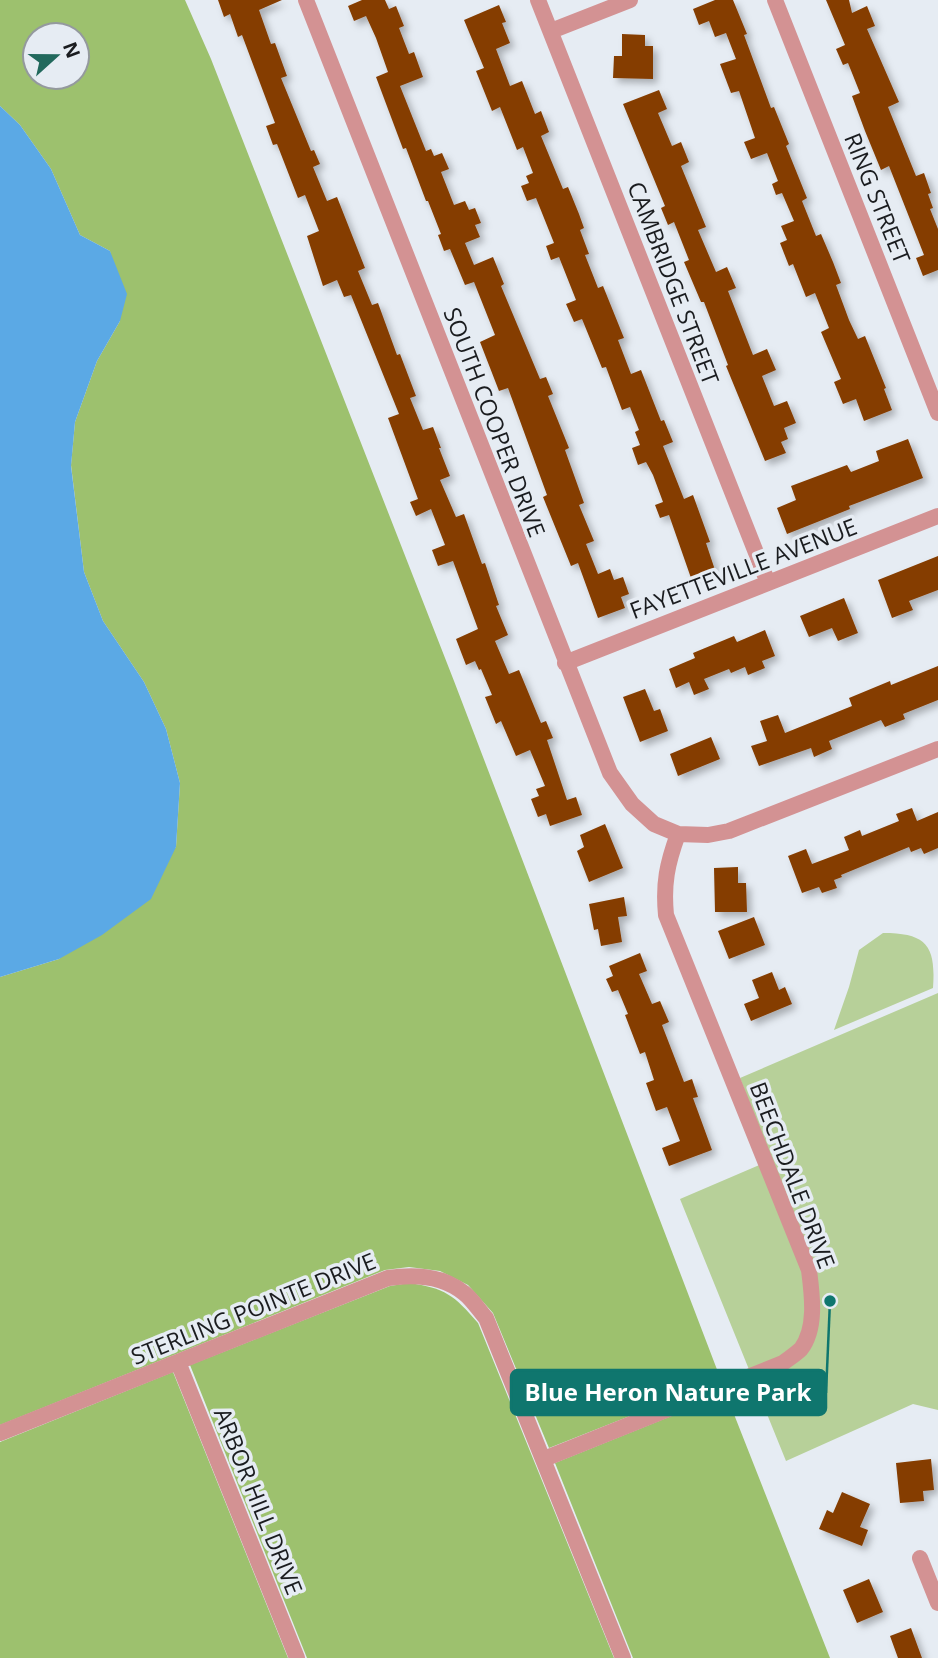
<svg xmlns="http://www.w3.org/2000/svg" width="938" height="1658" font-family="'Open Sans',sans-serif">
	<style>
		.green { fill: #b7d099 }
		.forest { fill: #9dc16e; fill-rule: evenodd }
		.water { fill: #5ba9e5 }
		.building { fill: #853d00; filter: url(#shadow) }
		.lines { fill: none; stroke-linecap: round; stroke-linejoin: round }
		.street { stroke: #d39293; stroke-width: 16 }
		.labels { text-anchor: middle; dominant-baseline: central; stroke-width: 7; stroke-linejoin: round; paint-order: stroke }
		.street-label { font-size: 23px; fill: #1a1c1f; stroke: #e6ecf3 }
		.leader { fill: none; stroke: #0f766e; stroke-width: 2.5 }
		.callout-dot { fill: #0f766e; stroke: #e6ecf3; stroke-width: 2.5 }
		.callout { fill: #0f766e; stroke: #0f766e; stroke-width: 2.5 }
		.callout-label { font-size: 24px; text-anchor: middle; font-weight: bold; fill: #fff }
	</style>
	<defs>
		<filter id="shadow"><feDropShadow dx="4.5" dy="4.5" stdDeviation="3.5" flood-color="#0004"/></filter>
	</defs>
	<rect width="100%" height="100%" fill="#e6ecf3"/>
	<path class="green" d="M883,933c44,0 53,13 50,55l-99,42 15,-43 10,-37z
		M938,993v417l-25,-6 -127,57 -106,-262 91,-39 -31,-82z"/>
	<path class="forest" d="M0,0h185l26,59 243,622 267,699 -172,68 -56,-135 -25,-28 -28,-14 -31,-4 -24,3 -385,155v-448l59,-18 117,-112 4,-64 -14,-54 -22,-47 -41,-61 -19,-49 -13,-107 4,-43 22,-61 23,-40 -10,-70 -30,-16 -29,-66 -31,-44 -20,-19zM35,35h42v42h-42z
		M409,1283c36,5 45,12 69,40l136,335h-307l-117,-293 200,-79z
		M173,1372l115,286h-288v-216z
		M726,1394l104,264h-197l-78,-195z"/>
	<path class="water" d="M0,106l20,19 31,44 29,66 30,16 17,43 -7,27 -23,40 -22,61 -4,44 13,106 19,49 41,61 22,47 14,54 -4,64 -25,52 -49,36 -43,24 -59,18z"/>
	<path class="building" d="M218,0h64l-23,10 12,34 4,-1 12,33 -6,2 30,73 3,-1 6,14 -7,3 14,34 10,-4 28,71 -7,3 14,34 6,-2 19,52 3,-1 16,42 -6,2 13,32 10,-3 8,21h-2l11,28 -10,4 16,37 8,-3 18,50 3,-1 14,42 -3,1 12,29 -13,6 14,33 10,-4 22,53 5,-2 7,17 -6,2 20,60 9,-3 6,18 -32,11 -4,-12 -8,3 -7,-18 8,-3 -3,-7 9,-3 -15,-36 -14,6 -15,-35 -5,3 -11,-27 7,-2 -11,-26 -2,1 -4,-9 -9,4 -10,-26 22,-10 -25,-68 -15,5 -6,-16 13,-5 -14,-36 -15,7 -6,-14 8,-3 -30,-81 11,-4 -48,-119 -7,2 -7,-17 -14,6 -16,-50 12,-5 -14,-36 -7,3 -21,-54 -4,1 -7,-19 9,-3 -33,-88 -4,2 -8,-23 -6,3z
		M362,0h23l4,9 7,-3 8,20 -5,2 10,26 5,-2 9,25 -23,9 26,65 5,-2 3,7 8,-3 7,16 -8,3 13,33 11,-4 4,9 6,-2 6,15 -6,2 5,12 -15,6 9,22 19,-8 11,27 -3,2 39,93 6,-2 7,17 -5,2 21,52 -4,2 19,53 -5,2 15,36 -8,3 12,30 12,-5 4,11 9,-3 6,17 -8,3 4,11 -27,10 -20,-55 -7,3 -28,-69 4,-2 -39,-107 -9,3 -19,-49 15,-7 -21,-53 -9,3 -15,-36 -6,2 -6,-16 3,-1 -13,-33h-2l-20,-53 -3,1 -27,-72 12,-5 -12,-34 -10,-22 -12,5 -6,-15z
		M715,0h18l14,34 -3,1 27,73 3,-1 15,37 -3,2 21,52 -5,3 14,35 5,-2 12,28 8,21 -5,2 13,35 9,19 7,-3 21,52 -2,1 8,21 -28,11 -8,-22 -13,5 -9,-22 7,-3 -20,-47 8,-4 -14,-35 -9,4 -13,-33 -4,2 -9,-23 7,-3 -6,-14 13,-5 -12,-28 -6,2 -4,-11 6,-3 -11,-28 -16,6 -7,-17 11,-4 -16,-47 -8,2 -11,-29 16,-5 -10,-26 -11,4 -6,-16 -10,4 -6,-16z
		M826,0h23l3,13 15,-7 8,20 -8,3 32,73 -11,5 28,69 8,-3 7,20 -3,1 5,14 -3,1 8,20v41l-15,6 -7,-18 8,-3 -35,-89 -8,4 -16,-39 -13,-35 8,-3 -12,-30 -5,2 -7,-16 9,-4z
		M499,5l7,17 -4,1 8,20 -14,6 14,37 12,-5 13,33 6,-3 8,21 -8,4 22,53 5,-2 11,27 5,14 -4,2 9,24 -4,1 13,33 5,-2 21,52 -6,2 13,34 10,-4 20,51 3,-1 9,22 -10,4 21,53 9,-4 17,47 -4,1 9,27 -24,8 -22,-63 -9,3 -5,-13 8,-3 -10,-27 -7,-13 -8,3 -6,-17 8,-3 -5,-13 4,-2 -9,-23 -8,3 -16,-43 -4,1 -20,-49 -8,3 -8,-18 10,-4 -17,-43 -8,3 -5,-14 8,-3 -18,-45 -9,3 -6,-15 8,-3 -3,-7 7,-3 -10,-26 -6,3 -17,-43 -8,4 -16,-40 8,-3 -20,-48z
		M622,34l23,1v11h8v33l-40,-1 1,-22h8z
		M659,90l8,19 -9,4 14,33 9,-4 8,20 -8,4 25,61 -8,3 18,42 11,-5 9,21 -8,3 25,64 14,-6 9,21 -14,6 12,30 13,-5 9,22 -12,5 4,11 -7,3 5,11 -21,8 -39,-95 2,-1 -24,-63h-3l-17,-40 5,-2 -15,-38 -6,3 -7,-17 4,-2 -42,-102z
		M908,439l15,39 -74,28 1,3 -63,25 -10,-26 19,-8 -5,-14 56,-21 4,7 28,-11 -3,-10z
		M938,556v34l-29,11 4,9 -21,8 -14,-38z
		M844,598l14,35 -20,8 -6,-13 -23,9 -9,-21z
		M765,630l10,26 -13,5 3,7 -17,7 -3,-8 -14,6 -2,-4 -25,10 5,10 -15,6 -5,-13 -13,6 -7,-19 26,-11 -2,-5 41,-17 3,6z
		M938,666v34l-35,14 2,5 -20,8 -4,-7 -52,21 3,8 -18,8 -3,-9 -52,18 -8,-20 16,-5 -7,-20 18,-6 7,18 67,-27 -3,-8 41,-17 1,4z
		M645,689l9,22 6,-2 8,22 -28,11 -17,-45z
		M711,737l9,22 -42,17 -8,-22z
		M912,808l5,13 21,-9v36l-14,6 -3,-6 -10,4 -2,-5 -68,28 1,2 -8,3 3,8 -15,5 -3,-6 -17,6 -14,-37 18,-7 6,15 37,-14 -5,-13 16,-7 2,6 37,-15 -3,-7z
		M605,824l18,44 -34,14 -12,-31 7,-4 -4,-12z
		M738,867v16h8l1,29h-32l-1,-44z
		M624,897l3,19 -9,1 4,25 -21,4 -3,-17 -4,1 -5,-26z
		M754,917l11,28 -36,14 -11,-28z
		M640,953l7,18 -8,3 13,30 8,-3 9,21 -7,3 22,57 8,-3 6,18 -5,1 19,52 -43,16 -7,-18 18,-7 -13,-34 -11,4 -10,-28 8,-3 -9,-28 -5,2 -15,-39 3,-1 -10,-24 -6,2 -6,-13 7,-3 -4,-10z
		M772,972l7,18 6,-3 7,17 -41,17 -7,-17 15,-6 -7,-18z
		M931,1459l3,31 -11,1 1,10 -24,2 -4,-40z
		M842,1492l28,12 -10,23 8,3 -6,16 -43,-17 8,-19 6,3z
		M869,1579l14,33 -26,11 -14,-33z
		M911,1628l11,30h-24l-8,-22z"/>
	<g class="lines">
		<path class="street" d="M306,0l304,773 22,31 22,20 24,10 30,1 21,-4 209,-82
			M538,0l230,583
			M775,0l163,413
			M551,31l79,-31
			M565,663l373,-147
			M178,1362l119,296
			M0,1433l388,-155c26,-4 54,-3 76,15 8,6 15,17 22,25l137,340
			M544,1459l239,-96c5,-4 13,-9 18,-14 16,-21 11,-55 8,-79l-143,-355c-3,-31 1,-51 12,-81
			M920,1558l18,45"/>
	</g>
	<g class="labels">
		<g class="street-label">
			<text transform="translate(878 198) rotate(68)">RING STREET</text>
			<text transform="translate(674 283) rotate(69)">CAMBRIDGE STREET</text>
			<text transform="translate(495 422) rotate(69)">SOUTH COOPER DRIVE</text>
			<text transform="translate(743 568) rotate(-21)">FAYETTEVILLE AVENUE</text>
			<text transform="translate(793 1175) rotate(69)">BEECHDALE DRIVE</text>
			<text transform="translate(253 1308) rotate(-22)">STERLING POINTE DRIVE</text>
			<text transform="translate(259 1501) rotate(68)">ARBOR HILL DRIVE</text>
		</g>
	</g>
	<path class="leader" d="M830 1301L826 1393"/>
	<circle class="callout-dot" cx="830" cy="1301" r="7"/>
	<rect class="callout" x="511" y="1370" width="315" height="45" rx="7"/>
	<g class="callout-label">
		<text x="668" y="1401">Blue Heron Nature Park</text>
	</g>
	<g transform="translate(56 56) rotate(69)"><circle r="33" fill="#e6ecf3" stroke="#94999e" stroke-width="2"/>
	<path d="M0-5L12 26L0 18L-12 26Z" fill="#22695d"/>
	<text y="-10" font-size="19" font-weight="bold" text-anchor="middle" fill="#1a1c1f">N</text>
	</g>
</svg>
